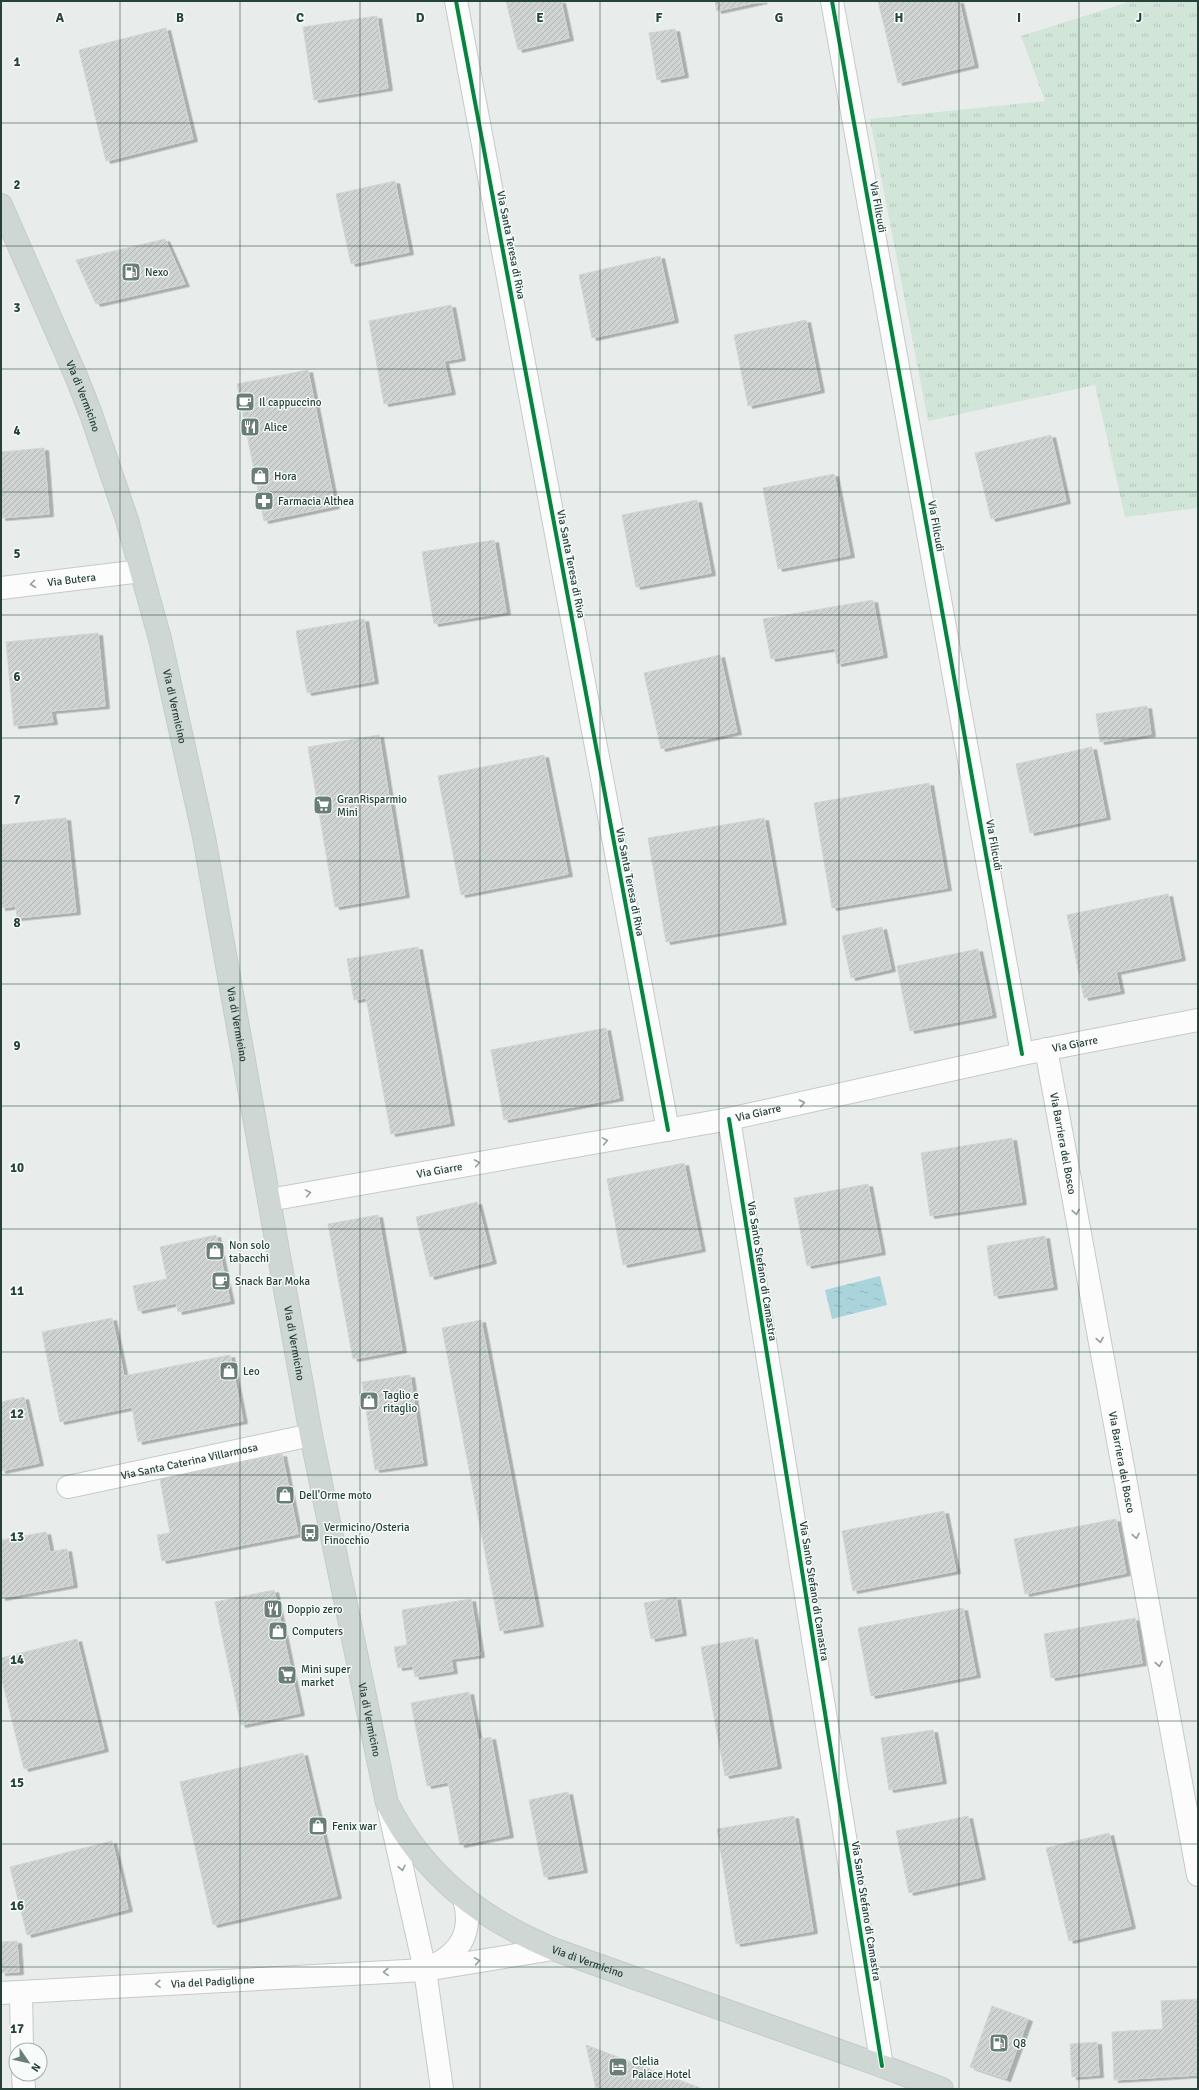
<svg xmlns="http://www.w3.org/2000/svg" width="1199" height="2090" font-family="Signika,sans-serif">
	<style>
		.grass { fill: url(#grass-tufts) }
		.water { fill: url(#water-ripples) }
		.building { fill: url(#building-hatch); stroke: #d1d6d4; filter: url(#shadow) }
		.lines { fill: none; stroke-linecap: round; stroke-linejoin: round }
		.minor-casing { stroke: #c5cac8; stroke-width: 24 }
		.major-casing { stroke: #c3ccc9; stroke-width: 24 }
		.minor { stroke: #fcfcfc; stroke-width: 22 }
		.major { stroke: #cfd7d5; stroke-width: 22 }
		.cycleway-casing { stroke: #f7fbf9; stroke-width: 6 }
		.cycleway { stroke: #00873e; stroke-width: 4 }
		.oneway { stroke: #909f9b }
		.grid { fill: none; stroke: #24423a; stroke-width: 1; stroke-opacity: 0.55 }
		.labels { text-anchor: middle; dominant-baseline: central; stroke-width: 3; stroke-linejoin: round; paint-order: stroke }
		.street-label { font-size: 11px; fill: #24423a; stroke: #f7fbf9 }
		.poi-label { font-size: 11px; fill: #24423a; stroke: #f7fbf9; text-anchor: start }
		.grid-label { font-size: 13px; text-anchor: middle; font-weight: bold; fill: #24423a; stroke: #f7fbf9; stroke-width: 3; stroke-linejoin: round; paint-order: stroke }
	</style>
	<defs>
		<pattern id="grass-tufts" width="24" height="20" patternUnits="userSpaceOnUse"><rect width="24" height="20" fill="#d1e6d8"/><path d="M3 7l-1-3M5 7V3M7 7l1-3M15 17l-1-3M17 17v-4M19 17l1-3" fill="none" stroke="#b3c6ba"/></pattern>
		<pattern id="water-ripples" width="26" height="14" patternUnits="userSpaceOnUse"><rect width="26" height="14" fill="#a9d4db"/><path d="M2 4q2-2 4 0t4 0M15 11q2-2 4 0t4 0" fill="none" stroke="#91b7bd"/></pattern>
		<pattern id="building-hatch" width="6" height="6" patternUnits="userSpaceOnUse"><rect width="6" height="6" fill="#cfd4d2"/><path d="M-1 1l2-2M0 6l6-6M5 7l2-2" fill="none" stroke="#b2b7b5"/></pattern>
		<filter id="shadow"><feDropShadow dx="4.5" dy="2.5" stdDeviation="0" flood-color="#0004"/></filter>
	</defs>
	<rect width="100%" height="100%" fill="#e8edeb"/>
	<path class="grass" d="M1132,1h66v507l-73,9 -30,-132 -167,36 -58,-302 175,-18 -24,-65z"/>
	<path class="water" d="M880,1276l7,29 -55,14 -7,-29z"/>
	<path class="building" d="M506,1h55l8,37 -51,12z
		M715,1h48l-46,10z
		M878,1h81l15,64 -76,18z
		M377,16l11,72 -74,12 -11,-73z
		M166,28l27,111 -87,22 -27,-111z
		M675,29l9,46 -27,5 -8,-47z
		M395,181l14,71 -58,12 -15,-70z
		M165,239l20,45 -89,20 -20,-44z
		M660,256l14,64 -82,18 -13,-63z
		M451,305l10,53 -17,3 7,31 -67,12 -15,-83z
		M806,320l14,70 -72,16 -14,-71z
		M308,370l27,136 -71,15 -27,-137z
		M1051,435l15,66 -75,18 -16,-66z
		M44,448l5,66 -48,4v-66z
		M834,474l16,81 -72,14 -15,-81z
		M697,500l14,73 -75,14 -14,-72z
		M494,540l12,72 -72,12 -12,-72z
		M873,600l10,55 -46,9 -2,-16 -64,11 -8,-40z
		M364,619l10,62 -67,12 -11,-62z
		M98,633l7,73 -54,5 2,11 -39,4 -8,-84z
		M720,655l17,77 -76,17 -17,-76z
		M1147,706l4,28 -51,8 -4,-28z
		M379,735l26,160 -70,12 -27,-160z
		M1092,747l14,70 -76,16 -14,-69z
		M544,755l24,119 -107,21 -23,-119z
		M929,783l18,105 -115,20 -18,-105z
		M66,818l10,94 -59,6 -1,-12 -15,2v-83z
		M764,818l18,104 -116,20 -18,-104z
		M1168,894l13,64 -65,14 4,19 -36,7 -17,-83z
		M882,927l9,42 -40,9 -9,-42z
		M418,947l32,176 -59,11 -25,-136 -12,2 -7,-41z
		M978,949l14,66 -82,16 -13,-65z
		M606,1028l13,70 -115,22 -13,-70z
		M1012,1138l10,64 -92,14 -9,-63z
		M684,1163l17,86 -78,16 -16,-86z
		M868,1184l13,68 -74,14 -13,-68z
		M477,1202l15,59 -62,16 -14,-60z
		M378,1215l24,135 -49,9 -25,-135z
		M216,1235l14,66 -52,11 -2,-9 -38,8 -5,-25 34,-7 -7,-32z
		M1045,1236l8,51 -59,9 -7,-50z
		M112,1318l12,58 106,-21 13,66 -105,21 -6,-35 -72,15 -18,-90z
		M481,1320l58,304 -39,7 -58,-303z
		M410,1375l13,88 -48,7 -13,-88z
		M24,1397l15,66 -38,8v-69z
		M282,1454l16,80 -136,27 -5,-26 13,-2 -10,-54z
		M944,1511l12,60 -103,20 -11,-60z
		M1116,1519l10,54 -101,21 -11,-55z
		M46,1532l4,20 17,-3 6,36 -72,13v-58z
		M274,1590l26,123 -59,12 -26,-123z
		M676,1597l6,36 -31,6 -7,-36z
		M471,1599l9,56 -29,4 2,12 -38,6 -2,-11 -15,2 -4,-21 13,-2 -5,-35z
		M963,1608l13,67 -105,21 -13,-68z
		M1135,1618l7,45 -91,15 -7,-44z
		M753,1637l24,129 -52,10 -24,-129z
		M77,1639l27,110 -80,20 -23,-93v-18z
		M469,1692l9,48 13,-3 18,98 -49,10 -12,-63 -21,4 -16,-83z
		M933,1730l9,51 -53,9 -8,-52z
		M303,1753l34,143 -124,29 -33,-143z
		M568,1792l15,78 -39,7 -15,-77z
		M794,1816l19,115 -77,13 -19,-115z
		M968,1816l13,61 -72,16 -13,-62z
		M1109,1833l22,93 -62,15 -23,-93z
		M112,1841l16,68 -101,26 -17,-68z
		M17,1941l2,31 -18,1v-31z
		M1198,1999v76l-84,5 -2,-48 51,-3 -2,-28z
		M992,2006l36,13 -22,60 -36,-12z
		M1097,2042l2,33 -27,2 -2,-33z
		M586,2045l117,44h1h-108z"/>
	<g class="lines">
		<g class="minor-casing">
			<g id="minor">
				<path d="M456,1l212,1129"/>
				<path d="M832,1l190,1053"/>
				<path id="s1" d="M1,588l140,-17"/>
				<path id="s2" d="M1046,1049l152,826"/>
				<path d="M729,1119l153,947"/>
				<path id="s3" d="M269,1200l460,-81 293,-65 176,-34"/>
				<path id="s4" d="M68,1487l243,-52"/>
				<path d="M389,1810l36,160 17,119"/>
				<path d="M433,1966c29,-14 40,-36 31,-67"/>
				<path d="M21,1992l1,58"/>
				<path id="s5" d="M1,1993l424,-23 128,-21"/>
				<path d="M23,2074l1,15"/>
			</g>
		</g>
		<g class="major-casing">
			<g id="major">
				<path id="s6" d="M1,205l75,171 15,38 36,106 33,119 44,198 107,598 76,368c37,73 93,115 166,146l329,117 60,23"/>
			</g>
		</g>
		<use href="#minor" class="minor"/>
		<use href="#major" class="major"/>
		<g class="cycleway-casing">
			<path id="cycleway" d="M456,1l212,1129
				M832,1l190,1053
				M729,1119l153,947"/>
		</g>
		<use href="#cycleway" class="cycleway"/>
	</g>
	<defs><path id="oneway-chevron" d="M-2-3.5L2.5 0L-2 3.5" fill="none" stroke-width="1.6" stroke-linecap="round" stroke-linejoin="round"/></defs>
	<g class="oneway">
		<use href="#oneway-chevron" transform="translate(33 584) rotate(173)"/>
		<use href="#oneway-chevron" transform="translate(802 1103) rotate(-12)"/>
		<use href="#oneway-chevron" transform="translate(605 1141) rotate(-10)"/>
		<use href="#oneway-chevron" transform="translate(477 1163) rotate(-10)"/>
		<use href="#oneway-chevron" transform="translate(308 1193) rotate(-10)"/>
		<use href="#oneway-chevron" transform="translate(1076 1212) rotate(80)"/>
		<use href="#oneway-chevron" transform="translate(1100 1340) rotate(80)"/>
		<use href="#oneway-chevron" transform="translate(1136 1536) rotate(80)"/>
		<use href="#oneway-chevron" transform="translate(1159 1664) rotate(80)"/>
		<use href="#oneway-chevron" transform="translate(402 1868) rotate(77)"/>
		<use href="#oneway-chevron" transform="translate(477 1961) rotate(-10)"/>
		<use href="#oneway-chevron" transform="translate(386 1972) rotate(177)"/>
		<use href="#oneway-chevron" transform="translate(158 1984) rotate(177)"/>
	</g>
	<path class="grid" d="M120,1v2088M240,1v2088M360,1v2088M480,1v2088M600,1v2088M719,1v2088M839,1v2088M959,1v2088M1079,1v2088M1,123h1197M1,246h1197M1,369h1197M1,492h1197M1,615h1197M1,738h1197M1,861h1197M1,984h1197M1,1106h1197M1,1229h1197M1,1352h1197M1,1475h1197M1,1598h1197M1,1721h1197M1,1844h1197M1,1967h1197"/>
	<defs>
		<g id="fuel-square" transform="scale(1)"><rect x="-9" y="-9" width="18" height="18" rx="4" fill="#697e78" stroke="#f7fbf9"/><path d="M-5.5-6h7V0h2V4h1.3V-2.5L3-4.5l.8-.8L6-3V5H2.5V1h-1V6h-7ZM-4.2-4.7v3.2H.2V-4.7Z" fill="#fff"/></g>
		<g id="cafe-square" transform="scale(1)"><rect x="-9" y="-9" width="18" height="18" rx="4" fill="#697e78" stroke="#f7fbf9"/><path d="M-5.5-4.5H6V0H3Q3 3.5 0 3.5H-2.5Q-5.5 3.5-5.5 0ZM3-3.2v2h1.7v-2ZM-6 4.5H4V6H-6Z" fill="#fff"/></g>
		<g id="restaurant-square" transform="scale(1)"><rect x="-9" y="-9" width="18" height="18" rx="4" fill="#697e78" stroke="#f7fbf9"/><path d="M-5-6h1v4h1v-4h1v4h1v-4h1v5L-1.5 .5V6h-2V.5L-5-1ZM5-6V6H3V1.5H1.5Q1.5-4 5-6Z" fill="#fff"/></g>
		<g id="shop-square" transform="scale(1)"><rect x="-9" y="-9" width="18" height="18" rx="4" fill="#697e78" stroke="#f7fbf9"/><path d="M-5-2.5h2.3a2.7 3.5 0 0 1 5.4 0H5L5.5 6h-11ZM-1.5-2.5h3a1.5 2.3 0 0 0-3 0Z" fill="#fff"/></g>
		<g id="pharmacy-square" transform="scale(1)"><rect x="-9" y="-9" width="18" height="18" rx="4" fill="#697e78" stroke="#f7fbf9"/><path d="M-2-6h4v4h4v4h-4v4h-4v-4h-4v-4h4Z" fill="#fff"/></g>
		<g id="supermarket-square" transform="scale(1)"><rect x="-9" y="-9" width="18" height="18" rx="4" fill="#697e78" stroke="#f7fbf9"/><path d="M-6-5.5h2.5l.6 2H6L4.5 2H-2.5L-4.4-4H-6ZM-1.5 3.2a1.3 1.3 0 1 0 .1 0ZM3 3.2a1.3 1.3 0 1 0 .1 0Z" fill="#fff"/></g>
		<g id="bus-square" transform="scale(1)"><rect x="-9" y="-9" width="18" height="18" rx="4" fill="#697e78" stroke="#f7fbf9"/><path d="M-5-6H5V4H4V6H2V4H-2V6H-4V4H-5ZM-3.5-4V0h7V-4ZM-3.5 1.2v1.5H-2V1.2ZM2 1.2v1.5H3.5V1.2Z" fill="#fff"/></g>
		<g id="hotel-square" transform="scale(1)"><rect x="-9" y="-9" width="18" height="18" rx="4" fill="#697e78" stroke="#f7fbf9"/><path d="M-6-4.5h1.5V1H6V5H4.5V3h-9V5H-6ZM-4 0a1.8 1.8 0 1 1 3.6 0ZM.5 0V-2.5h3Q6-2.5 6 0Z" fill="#fff"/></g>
	</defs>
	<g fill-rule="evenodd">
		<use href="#fuel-square" x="131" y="272"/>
		<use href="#cafe-square" x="245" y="402"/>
		<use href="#restaurant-square" x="250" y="427"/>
		<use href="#shop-square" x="260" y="476"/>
		<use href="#pharmacy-square" x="264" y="501"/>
		<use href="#supermarket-square" x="323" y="805"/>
		<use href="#shop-square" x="215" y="1251"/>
		<use href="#cafe-square" x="221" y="1281"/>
		<use href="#shop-square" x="229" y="1371"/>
		<use href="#shop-square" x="369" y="1401"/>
		<use href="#shop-square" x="285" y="1495"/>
		<use href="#bus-square" x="310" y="1533"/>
		<use href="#restaurant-square" x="273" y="1609"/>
		<use href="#shop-square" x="278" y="1631"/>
		<use href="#supermarket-square" x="287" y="1675"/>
		<use href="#shop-square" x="318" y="1826"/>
		<use href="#fuel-square" x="999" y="2043"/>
		<use href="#hotel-square" x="618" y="2067"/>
	</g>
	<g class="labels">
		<g class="street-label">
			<text transform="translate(878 207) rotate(80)">Via Filicudi</text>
			<text transform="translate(511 245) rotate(79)">Via Santa Teresa di Riva</text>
			<text stroke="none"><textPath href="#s6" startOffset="208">Via di Vermicino</textPath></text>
			<text transform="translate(936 526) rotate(80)">Via Filicudi</text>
			<text transform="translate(571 564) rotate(79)">Via Santa Teresa di Riva</text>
			<text stroke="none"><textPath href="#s1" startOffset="71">Via Butera</textPath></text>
			<text stroke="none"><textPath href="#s6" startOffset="532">Via di Vermicino</textPath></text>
			<text transform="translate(994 845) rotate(80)">Via Filicudi</text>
			<text transform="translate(630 882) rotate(79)">Via Santa Teresa di Riva</text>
			<text stroke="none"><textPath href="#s6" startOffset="856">Via di Vermicino</textPath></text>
			<text stroke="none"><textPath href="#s3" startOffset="821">Via Giarre</textPath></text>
			<text stroke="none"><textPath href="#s3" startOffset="497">Via Giarre</textPath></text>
			<text stroke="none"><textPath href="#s2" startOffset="96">Via Barriera del Bosco</textPath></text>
			<text stroke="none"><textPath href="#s3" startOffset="173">Via Giarre</textPath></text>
			<text transform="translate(762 1271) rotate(81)">Via Santo Stefano di Camastra</text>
			<text stroke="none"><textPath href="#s6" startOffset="1180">Via di Vermicino</textPath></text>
			<text stroke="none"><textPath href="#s4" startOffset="124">Via Santa Caterina Villarmosa</textPath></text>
			<text stroke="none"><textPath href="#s2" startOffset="420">Via Barriera del Bosco</textPath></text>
			<text transform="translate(814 1591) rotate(81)">Via Santo Stefano di Camastra</text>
			<text stroke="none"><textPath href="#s6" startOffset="1564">Via di Vermicino</textPath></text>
			<text transform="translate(866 1911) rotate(81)">Via Santo Stefano di Camastra</text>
			<text stroke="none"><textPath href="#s6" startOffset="1912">Via di Vermicino</textPath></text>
			<text stroke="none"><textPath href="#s5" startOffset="212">Via del Padiglione</textPath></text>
		</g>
		<g class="poi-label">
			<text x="145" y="272">Nexo</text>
			<text x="259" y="402">Il cappuccino</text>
			<text x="264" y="427">Alice</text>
			<text x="274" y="476">Hora</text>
			<text x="278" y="501">Farmacia Althea</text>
			<text x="337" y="799">GranRisparmio<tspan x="337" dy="13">Mini</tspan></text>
			<text x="229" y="1245">Non solo<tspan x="229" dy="13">tabacchi</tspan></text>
			<text x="235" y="1281">Snack Bar Moka</text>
			<text x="243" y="1371">Leo</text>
			<text x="383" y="1395">Taglio e<tspan x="383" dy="13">ritaglio</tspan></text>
			<text x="299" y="1495">Dell'Orme moto</text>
			<text x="324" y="1527">Vermicino/Osteria<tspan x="324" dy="13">Finocchio</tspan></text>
			<text x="287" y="1609">Doppio zero</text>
			<text x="292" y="1631">Computers</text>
			<text x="301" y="1669">Mini super<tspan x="301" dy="13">market</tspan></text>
			<text x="332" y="1826">Fenix war</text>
			<text x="1013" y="2043">Q8</text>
			<text x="632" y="2061">Clelia<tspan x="632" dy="13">Palace Hotel</tspan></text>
		</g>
	</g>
	<g class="grid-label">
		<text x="60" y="22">A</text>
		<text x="180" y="22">B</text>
		<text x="300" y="22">C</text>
		<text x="420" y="22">D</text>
		<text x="540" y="22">E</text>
		<text x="659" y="22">F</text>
		<text x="779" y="22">G</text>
		<text x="899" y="22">H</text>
		<text x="1019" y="22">I</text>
		<text x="1139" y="22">J</text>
		<text x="17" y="66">1</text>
		<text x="17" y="189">2</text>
		<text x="17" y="312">3</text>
		<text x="17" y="435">4</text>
		<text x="17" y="558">5</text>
		<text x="17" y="681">6</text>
		<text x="17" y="804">7</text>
		<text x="17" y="927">8</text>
		<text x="17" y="1050">9</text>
		<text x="17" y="1172">10</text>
		<text x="17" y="1295">11</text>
		<text x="17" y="1418">12</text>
		<text x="17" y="1541">13</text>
		<text x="17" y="1664">14</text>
		<text x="17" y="1787">15</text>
		<text x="17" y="1910">16</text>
		<text x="17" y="2033">17</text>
	</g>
	<rect width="1199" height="2090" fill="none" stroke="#24423a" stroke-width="4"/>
	<g transform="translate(28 2062) rotate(124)"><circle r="19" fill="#f7fbf9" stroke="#a3b1ad"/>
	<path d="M0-3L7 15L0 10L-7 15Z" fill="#697e78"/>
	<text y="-6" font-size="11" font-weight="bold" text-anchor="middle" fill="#24423a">N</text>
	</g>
</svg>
